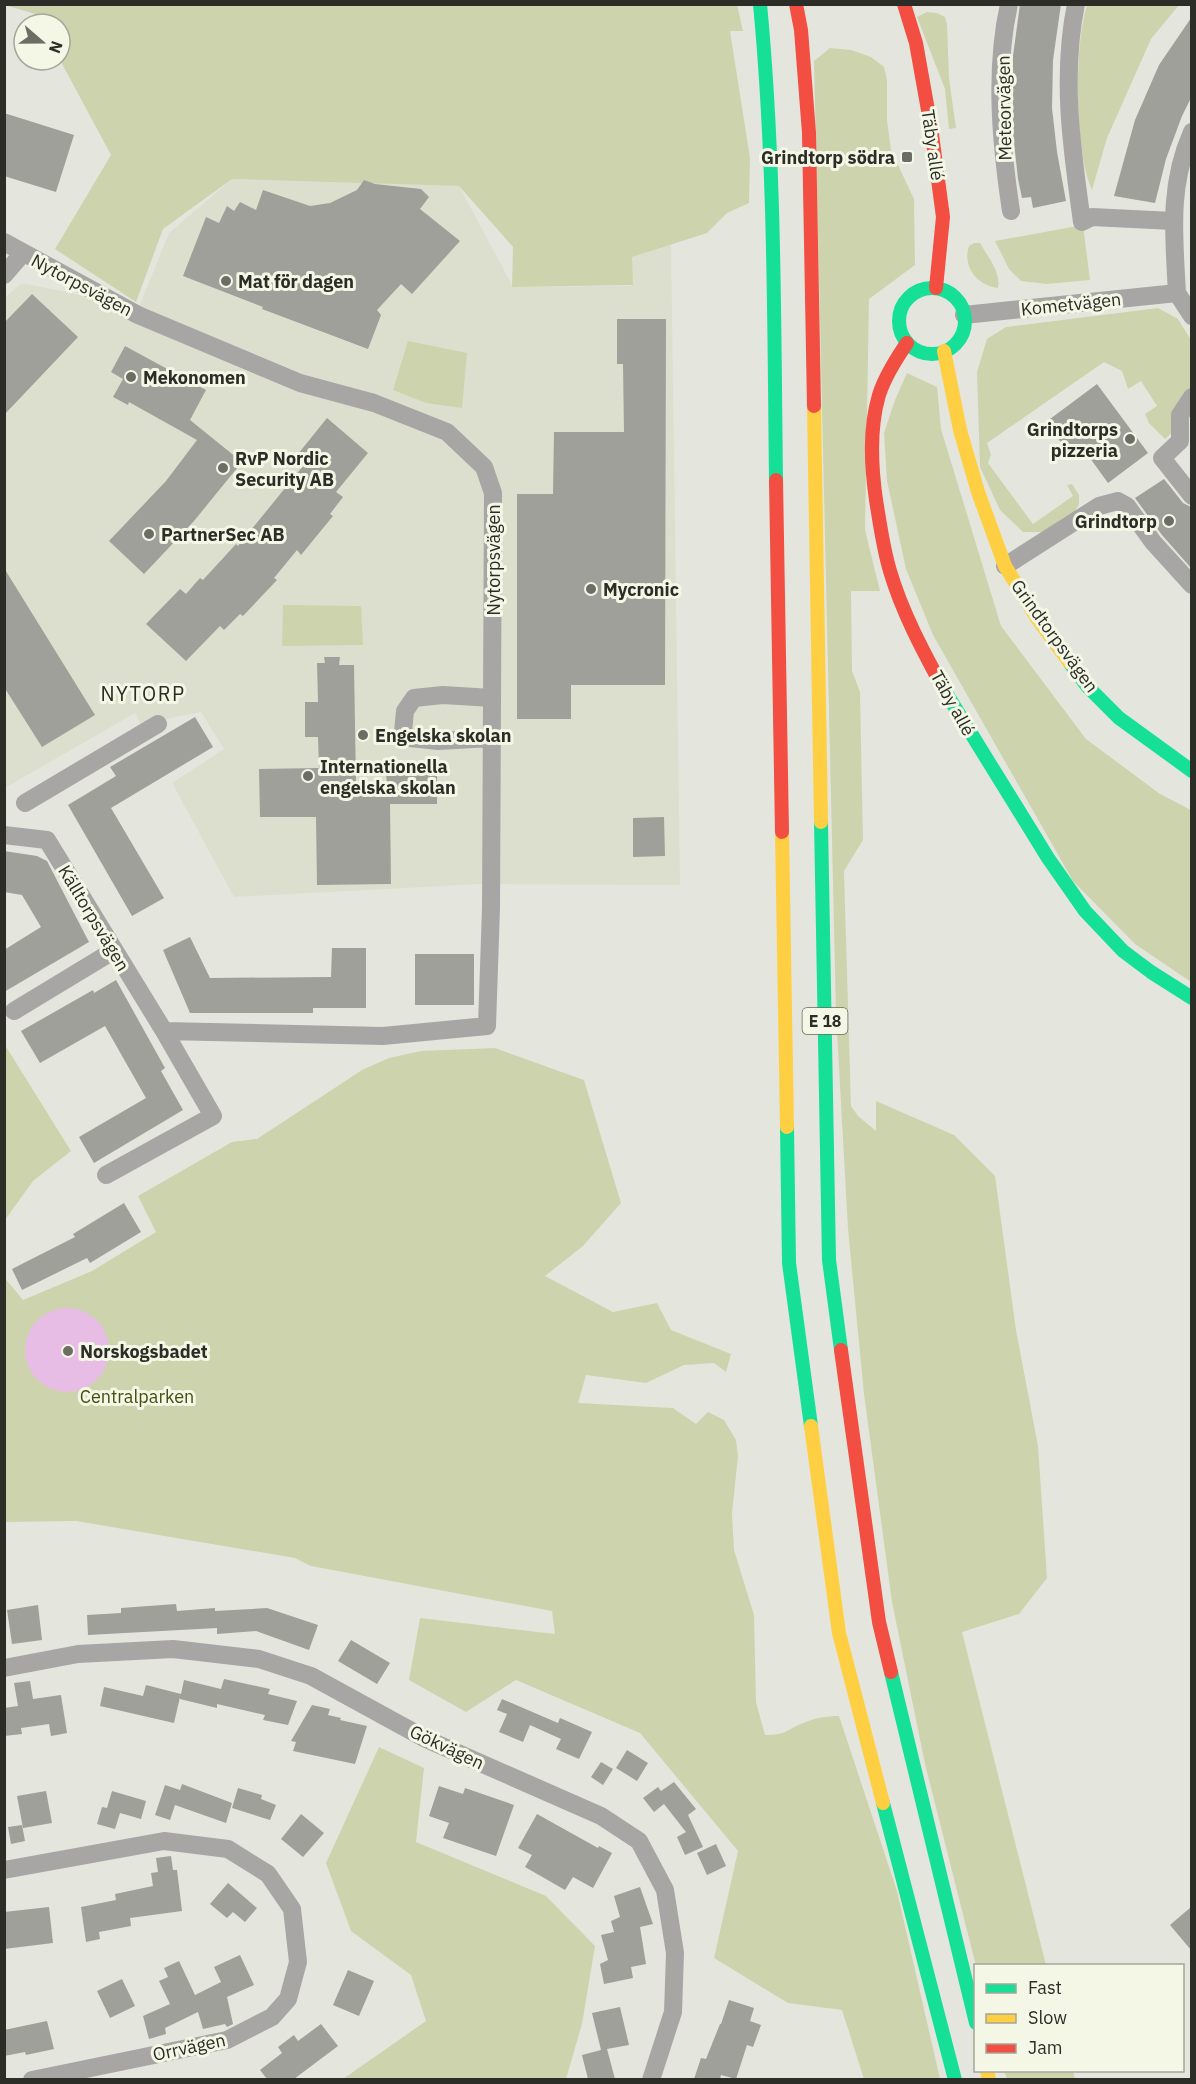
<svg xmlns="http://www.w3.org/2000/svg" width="1196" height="2084" font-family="'IBM Plex Sans',sans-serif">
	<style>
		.built { fill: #dcdfce }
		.green { fill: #cdd4ad }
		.water { fill: #e8bde5 }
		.building { fill: #9ea099 }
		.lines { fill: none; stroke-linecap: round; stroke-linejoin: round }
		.street { stroke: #a7a6a5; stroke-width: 18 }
		.fast { stroke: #16e098; stroke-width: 14 }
		.slow { stroke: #ffcf43; stroke-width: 14 }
		.jam { stroke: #f24e42; stroke-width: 14 }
		.poi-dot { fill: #6c6e66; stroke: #f4f7e6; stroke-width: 2 }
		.labels { text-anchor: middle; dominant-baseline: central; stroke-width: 6; stroke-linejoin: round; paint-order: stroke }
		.shield { fill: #f4f7e6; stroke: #676a60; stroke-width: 1.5 }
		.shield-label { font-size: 16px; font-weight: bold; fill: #2b2d26 }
		.street-label { font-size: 18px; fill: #2b2d26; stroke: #f4f7e6 }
		.poi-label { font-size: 18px; font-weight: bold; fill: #2b2d26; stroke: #f4f7e6; text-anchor: start }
		.park-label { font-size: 18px; fill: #464d0e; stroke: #f4f7e6 }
		.neighbourhood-label { font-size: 20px; letter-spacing: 1.5px; fill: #2b2d26; stroke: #f4f7e6 }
	</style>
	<rect width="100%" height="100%" fill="#e4e6dd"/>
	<path class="built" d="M232,179l227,7 54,101 118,-1 1,-29 39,-14 9,642 -199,-1 -247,13 -62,-114 52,-34 -23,-37 -60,12 -6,-11 -130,75v-491l17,-14 117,24 30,-74z"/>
	<path class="green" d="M5,5h732l6,26h-13l20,127 -1,45 -22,10 -20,20 -75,24 1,28 -121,2 1,-40 -54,-61 -227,-7 -69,50 -27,73 -81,-53 56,-94 -51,-95v-36h-19l-6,-10z
		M1087,5h92l-28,34 -44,99 -15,52c-18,-41 -18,-143 -5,-185z
		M927,12l10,1 8,4 2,7 2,54 7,50 -7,1 -4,-40 -28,-72z
		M830,48l21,2 20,7 13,10 3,13v40l4,30 23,49 1,66 -46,34 -4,231 15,61h-29l1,80 8,21 3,148 -19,31 7,235 7,10 18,15v-30l78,34 41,41 21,154 22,116 9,132 -28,36 -57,18 84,333 -70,1 -51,-202 -33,-162 -28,-208 -16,-165 -12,-215 -22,-953z
		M1083,225l7,55 -43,4 -26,-3 -12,-12 -14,-28z
		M974,243h6c8,14 21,29 18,45 -21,-2 -36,-22 -29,-42z
		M1158,308l20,11 13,21v54l-4,26 -22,19 -16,-16 -4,-9 12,-8 -16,-25 -13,8 -6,-18 -18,-9 -117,81 4,12 -3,8 45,61 40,-28 -6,-11 5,-1 7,11v9l-4,7 -32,21h-20l-23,-22 -20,-43 -3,-95 10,-33 19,-12z
		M408,341l59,12 -5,55 -36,-5 -33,-13z
		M907,373l30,14 4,42 60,197 85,113 74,55 31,16v172l-56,-38 -62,-63 -140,-246 -27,-66 -19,-88 -3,-48 11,-33z
		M283,605l78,1 2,39 -81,1z
		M5,1045l66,106 -38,30 -28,39z
		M495,1048l89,32 37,123 -38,43 -38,30 68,36 44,-9 14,27 60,24 -5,18 -12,-9 -30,2 -38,18 -60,-8 -8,28 95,5 23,16 12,-12 16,8 12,20 2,16 -6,57 2,37 20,65 2,87 9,33c21,0 19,-4 36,-11 13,-6 25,-8 38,-8l58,175 43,188h-76l-22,-69 -54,-7 -74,-45 24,-107 -98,-118 -124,-53 -50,32 -57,-32 11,-62 135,16 -3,-23 -241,-45 -16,-8 -219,-37 -71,1 -1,-245 19,23 69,-29 64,-39 -18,-36 94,-54 25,-3 105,-69 27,-12 32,-7z
		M379,1747l45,21 -8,74 130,54 49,50 -13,78 -16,55h-223l83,-58 -15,-46 -60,-44 -25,-68z
		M1004,2071h69l2,8h-68z"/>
	<path class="water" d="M25 1350a42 42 0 1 1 84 0a42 42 0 1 1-84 0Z"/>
	<path class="building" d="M1020,4h41l-8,56 -1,48 5,44 9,49 -33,7 -2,-11 -9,1 -4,-19 -5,-46v-77z
		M1191,18v80l-9,18 -16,43 -11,44 -41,-7 21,-76 24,-55z
		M4,113l70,22 -18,57 -52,-16z
		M364,180l11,4 46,5 8,8 -9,12 40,32 -48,53 -11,-10 -24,26 4,5 -13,34 -106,-40 1,-2 -80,-31 23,-59 13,6 8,-17 7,5 6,-9 16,8 7,-20 47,16 20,-3 27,-13z
		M32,294l46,43 -74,78v-92z
		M617,319h49l-1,366h-94v34h-54v-225h36l1,-62h70l-1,-68h-6z
		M125,346l81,44 -16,30 52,42 -48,59 -50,53 -35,-33 57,-60 31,-41 -68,-38 -1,3 -15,-8 10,-18 -12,-7z
		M1097,384l51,69 -40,30 -26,-36 -11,9 -25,-34z
		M327,418l41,35 -32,39 7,5 -13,17 3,2 -32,39 -4,-5 -23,28 3,2 -34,36 -3,-2 -16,16 -4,-4 -34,35 -40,-37 34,-35 6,5 14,-16 3,2 33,-36 2,2 65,-80 -9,-7z
		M1164,479l19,24 8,4v61l-29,-33 -27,-37z
		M4,568l91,147 -53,32 -38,-60z
		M324,657h16l-1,8h15l2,119h31l-1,-10 51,-1v31h-47l1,80 -74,1 -1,-68h-56l-1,-48 60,-1 -1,-31h-13v-35h13l-1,-39h8z
		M195,717l18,30 -102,61 53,90 -32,18 -64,-111 48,-29 -6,-9z
		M664,817l1,39 -32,1v-39z
		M4,851l33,5 10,5 42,81 -85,50v-42l37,-23 -19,-32 -18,-3z
		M190,937l20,41 121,-1 1,-29h34v60h-53v5h-123l-27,-63z
		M415,954h59v51h-59z
		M116,980l49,88 -4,3 22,39 -89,53 -15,-26 67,-39 -41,-72 -65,37 -19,-32 72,-41 1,3z
		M124,1203l17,29 -51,31 -3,-5 -65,32 -10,-21 63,-32 -2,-3z
		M176,1604l1,7 38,-3v3l52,-3 51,17 -9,25 -53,-19 -39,3v-6l-129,7 -1,-20 34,-2v-5z
		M38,1605l4,35 -30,4 -5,-34z
		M351,1640l39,23 -13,21 -39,-23z
		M224,1679l46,10 -2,5 29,7 -9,24 -25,-5 2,-5 -48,-11v4l-37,-9v-2l-6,26 -74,-17 4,-19 39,9 3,-11 35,9 3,-14 37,9z
		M30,1681l3,18 28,-4 6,38 -16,3 -2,-12 -28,4 1,6 -18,2v-28l14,-2 -4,-23z
		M502,1699l56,24 2,-5 32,14 -13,27 -23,-10 5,-10 -31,-14 -7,17 -24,-10 8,-18 -10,-4z
		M312,1705l18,4 -2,6 13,3 -1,2 27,6 -12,38 -62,-13 3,-9 -5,-1z
		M627,1750l21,13 -11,18 -21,-13z
		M601,1762l12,7 -10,16 -12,-8z
		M674,1782l22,27 -8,6 15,32 -18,8 -8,-18 9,-5 -22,-28 -10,8 -11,-14 15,-11 3,4z
		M182,1784l50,19 -6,20 -51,-18 -5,15 -15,-5 10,-30 15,5z
		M439,1786l24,8 2,-6 49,17 -18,51 -53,-18 6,-15 -20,-7z
		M238,1788l24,7 -1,4 15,6 -6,15 -38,-12z
		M46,1791l6,32 -29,5 -6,-32z
		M112,1791l34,10 -5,18 -21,-6 -5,16 -18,-5 5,-17 5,1z
		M301,1814l23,19 -21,24 -22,-18z
		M537,1814l61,34 1,-2 13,7 -19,35 -20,-11 -8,13 -40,-23 7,-12 -14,-7z
		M22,1825l3,16 -14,3 -3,-17z
		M716,1844l10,22 -19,9 -10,-22z
		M171,1856l2,14h4l5,41 -52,7 1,8 -32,6 1,7 -14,3 -5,-35 35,-7 -1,-6 38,-8 -2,-13 7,-1 -2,-14z
		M228,1883l29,25 -12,14 -12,-10 -6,6 -17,-14z
		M640,1887l13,37 -13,3 6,37 -15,3 2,11 -29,6 -4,-20 8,-4 -7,-25 13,-3 -3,-11 9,-4 -6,-21z
		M49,1907l4,36 -49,6v-37z
		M1191,1907v43l-21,-25z
		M240,1955l14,30 -27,12 6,27 -6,3 -2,-3 -22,5 -5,-17 -33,16 1,6 -17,5 -6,-23 27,-12 -11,-23 9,-4 -4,-9 15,-7 16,34 26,-13 -7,-15z
		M348,1970l26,11 -15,35 -26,-11z
		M122,1979l13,27 -25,12 -13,-27z
		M729,2000l25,8 -4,13 11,4 -8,22 -6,-2 -11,34 -15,-4 -1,4h-26l7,-21 5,1 14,-35h1z
		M620,2007l9,38 -22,4 8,30h-27l-6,-24 19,-5 -9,-37z
		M47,2021l7,28 -28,6 -1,-3 -21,4v-26z
		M321,2024l17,22 -44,33h-27l-7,-9 22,-17 -4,-6 16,-12 4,6z"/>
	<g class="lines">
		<path class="street" d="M1009,4c-15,68 -8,140 2,207
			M1076,4c-15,73 -4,146 6,218l10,-5 81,4
			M4,242l134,73 162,68 74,20 73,29 37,35 9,26 -2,415 -4,118 -104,10 -219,-5 -117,-191 -43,-5
			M4,275l19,-22
			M1177,293c-3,-57 -9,-107 15,-161
			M964,315l213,-22 15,23
			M1192,397l-12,18v26l-18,17 30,38
			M1005,566l94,-60 19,-5 9,5 26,36 39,43
			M492,738l-54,3 -28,-3 -7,-6 2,-21 9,-13 29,-3 49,3
			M25,803l133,-79
			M14,1011l99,-60
			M106,1175l107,-59 -49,-85
			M4,1668l74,-14 95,-5 86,10 52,17 115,63 175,77 38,25 26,49 10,63 -2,59 -22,68
			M4,1870l160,-29 64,8 40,25 24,35 6,53 -10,37 -16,18 -45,23 -195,40"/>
		<path class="fast" d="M760,4c15,158 14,318 16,476
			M899 321a33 33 0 1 1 66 0a33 33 0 1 1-66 0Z
			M1070,663l17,23 32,32 73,53
			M943,688l105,170 37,53 38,40 28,21 41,26
			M821,822l8,438 12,90
			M787,1127l2,136 22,163
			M891,1672l85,351
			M883,1803l72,277"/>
		<path class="slow" d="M944,351l16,79 18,62 27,74 32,52 33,45
			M814,406l7,416
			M782,832l5,295
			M811,1426l28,207 44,170
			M987,2070l2,10"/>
		<path class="jam" d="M796,4l5,26 8,103 5,273
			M904,4l12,39 15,84 12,90 -7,71
			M907,343c-11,16 -22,33 -28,52 -10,34 -8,70 -3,105 4,24 7,48 14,71 12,41 33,80 53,117
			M776,480l6,352
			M841,1350l38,272 12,50"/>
	</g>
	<g class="poi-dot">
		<rect x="901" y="151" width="12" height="12" rx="3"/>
		<circle cx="226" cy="281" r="6"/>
		<circle cx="131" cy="377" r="6"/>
		<circle cx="1130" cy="439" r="6"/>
		<circle cx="223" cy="468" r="6"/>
		<circle cx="1169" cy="521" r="6"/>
		<circle cx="149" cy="534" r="6"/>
		<circle cx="591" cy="589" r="6"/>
		<circle cx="363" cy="735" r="6"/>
		<circle cx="308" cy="776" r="6"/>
		<circle cx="68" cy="1351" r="6"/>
	</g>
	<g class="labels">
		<rect class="shield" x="802.5" y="1008" width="45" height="26" rx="4.5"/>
		<g class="shield-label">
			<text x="825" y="1021">E 18</text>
		</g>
		<g class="street-label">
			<text transform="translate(1004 108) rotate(-91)">Meteorvägen</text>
			<text transform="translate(933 145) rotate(82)">Täby allé</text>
			<text transform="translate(82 285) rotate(28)">Nytorpsvägen</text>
			<text transform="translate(1071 304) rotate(-6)">Kometvägen</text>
			<text transform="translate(493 560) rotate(-90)">Nytorpsvägen</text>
			<text transform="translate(1055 636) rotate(54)">Grindtorpsvägen</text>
			<text transform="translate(953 703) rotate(61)">Täby allé</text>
			<text transform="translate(94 918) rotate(59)">Källtorpsvägen</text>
			<text transform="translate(447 1747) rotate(25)">Gökvägen</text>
			<text transform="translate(189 2047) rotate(-12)">Orrvägen</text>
		</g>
		<g class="poi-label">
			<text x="895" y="157" text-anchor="end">Grindtorp södra</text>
			<text x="238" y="281">Mat för dagen</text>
			<text x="143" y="377">Mekonomen</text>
			<text x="1118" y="429" text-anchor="end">Grindtorps<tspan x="1118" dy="21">pizzeria</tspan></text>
			<text x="235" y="458">RvP Nordic<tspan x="235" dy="21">Security AB</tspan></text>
			<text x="1157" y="521" text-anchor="end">Grindtorp</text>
			<text x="161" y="534">PartnerSec AB</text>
			<text x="603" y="589">Mycronic</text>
			<text x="375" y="735">Engelska skolan</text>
			<text x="320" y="766">Internationella<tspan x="320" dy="21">engelska skolan</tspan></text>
			<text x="80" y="1351">Norskogsbadet</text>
		</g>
		<g class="park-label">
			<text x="137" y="1396">Centralparken</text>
		</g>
		<g class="neighbourhood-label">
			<text x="143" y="693">NYTORP</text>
		</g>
	</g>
	<rect width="1196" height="2084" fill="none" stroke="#2b2d26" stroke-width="12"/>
	<rect x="974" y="1964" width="210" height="108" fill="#f4f7e6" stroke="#a4a699" stroke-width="1.5"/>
	<rect x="986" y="1984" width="30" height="9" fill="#16e098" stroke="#a4a699" stroke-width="1.5"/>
	<text x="1028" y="1994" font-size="18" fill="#2b2d26">Fast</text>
	<rect x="986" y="2014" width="30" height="9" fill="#ffcf43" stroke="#a4a699" stroke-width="1.5"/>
	<text x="1028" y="2024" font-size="18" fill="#2b2d26">Slow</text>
	<rect x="986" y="2044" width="30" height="9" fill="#f24e42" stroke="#a4a699" stroke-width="1.5"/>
	<text x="1028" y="2054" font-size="18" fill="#2b2d26">Jam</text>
	<g transform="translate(42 42) rotate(110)"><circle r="28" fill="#f4f7e6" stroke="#a4a699" stroke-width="1.5"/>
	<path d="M0-4.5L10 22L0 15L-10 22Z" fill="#6c6e66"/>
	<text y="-9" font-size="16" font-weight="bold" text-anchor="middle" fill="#2b2d26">N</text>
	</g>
</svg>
